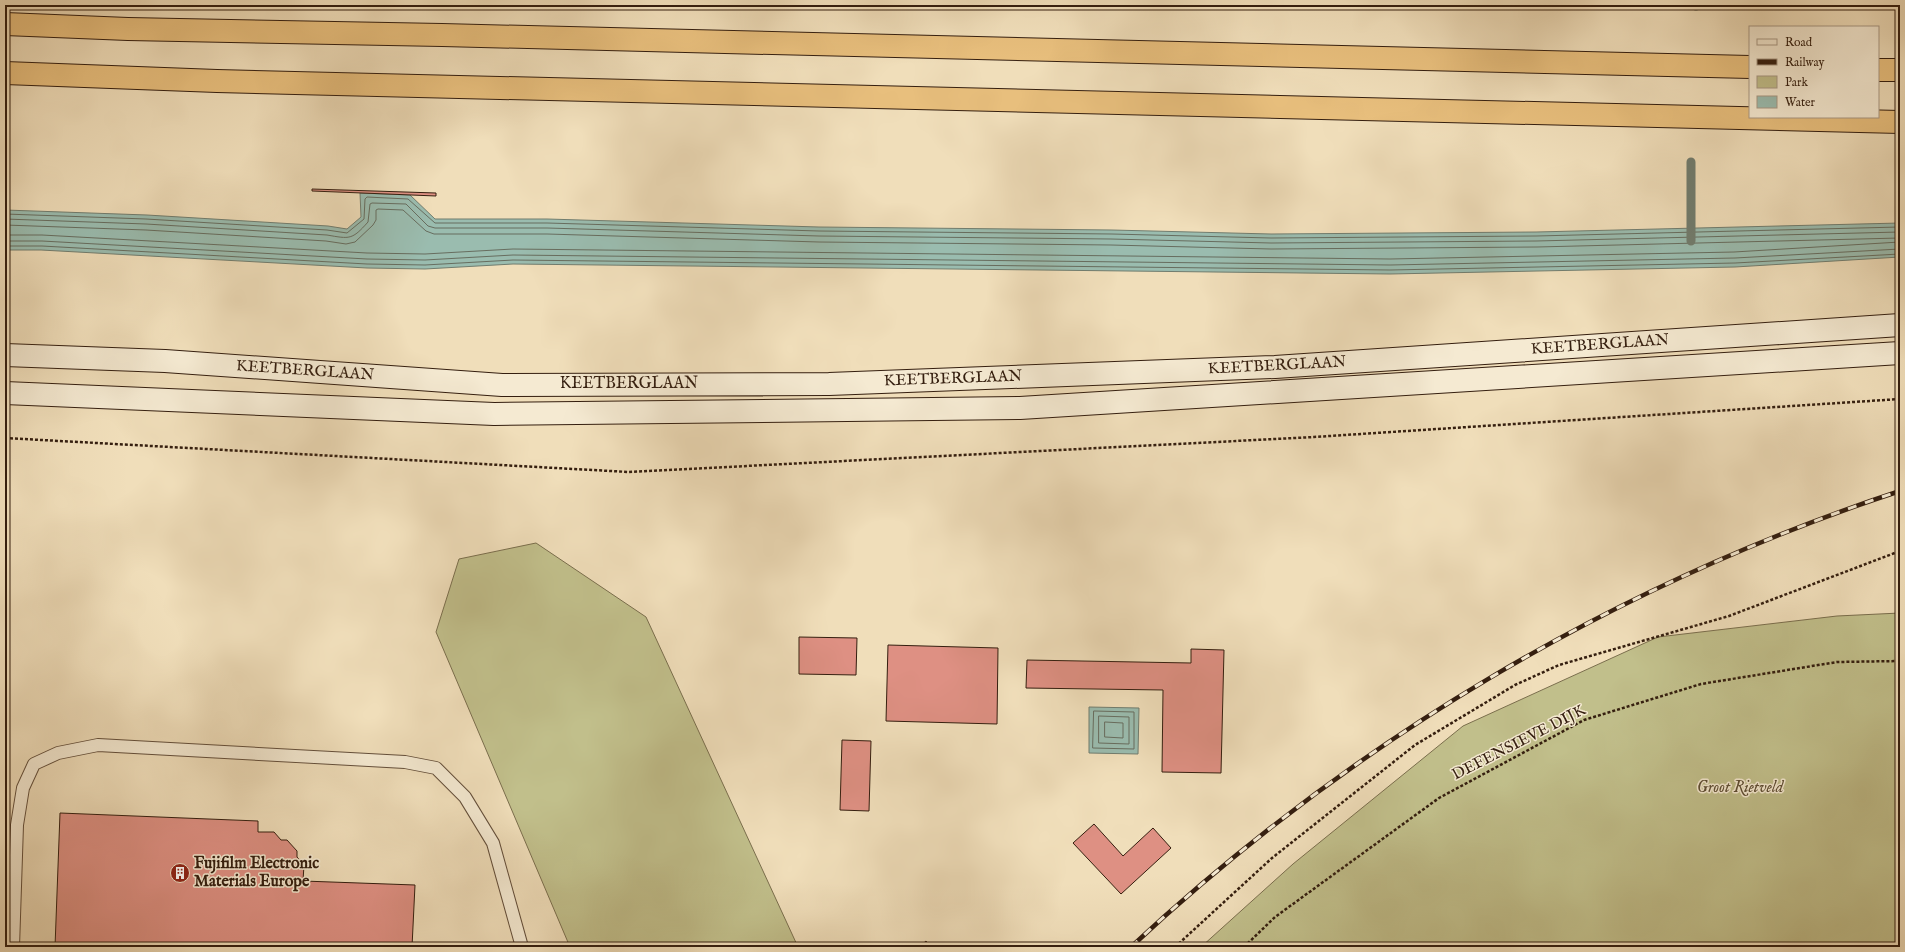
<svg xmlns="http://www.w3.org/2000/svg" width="1905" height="952" font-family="'IM FELL English',serif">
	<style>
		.green { fill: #c1bf8b; stroke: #7a6e4d }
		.water { fill: #9abcaf; stroke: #717d6f }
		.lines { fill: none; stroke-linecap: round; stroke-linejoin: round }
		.shore { stroke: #676d5f; stroke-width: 1 }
		.stream { stroke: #717d6f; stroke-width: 9 }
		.building { fill: #de9083; stroke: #341e0f }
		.lane-casing { stroke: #634e3a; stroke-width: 14 }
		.secondary-casing { stroke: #341e0f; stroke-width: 24 }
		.highway-casing { stroke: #341e0f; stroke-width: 24 }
		.path { stroke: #341e0f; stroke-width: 2.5; stroke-dasharray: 3 2; stroke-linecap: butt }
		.lane { stroke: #f5ead2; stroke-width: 12 }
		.secondary { stroke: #f5ead2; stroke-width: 22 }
		.highway { stroke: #e8bf7d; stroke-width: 22 }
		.rail-casing { stroke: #341e0f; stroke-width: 4.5 }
		.rail { stroke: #f5ead2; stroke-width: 3; stroke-dasharray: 9; stroke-linecap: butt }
		.labels { text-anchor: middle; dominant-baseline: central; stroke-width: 3; stroke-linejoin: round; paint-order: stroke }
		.street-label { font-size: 16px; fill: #341e0f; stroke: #f5ead2 }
		.park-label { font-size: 16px; font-style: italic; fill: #5e4e34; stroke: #f5ead2 }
		.poi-label { font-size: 16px; font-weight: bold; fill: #341e0f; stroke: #f5ead2; text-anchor: start }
	</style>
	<rect width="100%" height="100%" fill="#f0deba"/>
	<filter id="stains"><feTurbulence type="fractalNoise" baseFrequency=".005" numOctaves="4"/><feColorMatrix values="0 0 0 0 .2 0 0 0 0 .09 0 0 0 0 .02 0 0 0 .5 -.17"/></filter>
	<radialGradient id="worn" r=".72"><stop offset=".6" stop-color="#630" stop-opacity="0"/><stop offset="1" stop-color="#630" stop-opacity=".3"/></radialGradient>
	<path class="green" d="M536,543l110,74 152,330h-228l-134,-315 23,-73z
		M1900,613v334h-699l92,-83 170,-138 195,-89 179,-21z"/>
	<path class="water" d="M360,193l50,2 25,24h112l272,8 293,3 159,4 265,-2 364,-9v34l-165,10 -345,7 -877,-10 -88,5 -58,-1 -326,-18h-36v-40l142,5 181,11 19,3 14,-12z
		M1089,707l50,1 -1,46 -49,-1z"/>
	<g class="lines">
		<path class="shore" d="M5,214l141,5 181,11 20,3 17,-14 1,-20 2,-2 41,2 27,24h112l272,8 293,3 159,4 265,-2 364,-9
			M5,219l141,5 181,11c23,4 25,5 41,-13l2,-18 2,-1 34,1 22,22 7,2h112l272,8 292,3 160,4 265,-2 364,-9
			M5,225l141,5 180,11 20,3 9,-2 18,-17 3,-5v-10l2,-1 25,1 23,21 8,3h113l272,8 292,3 160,4 266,-2 363,-9
			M5,235h37l325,18 58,1 88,-5 877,10 344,-7 166,-10
			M5,241h37l325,18 58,1 88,-5 877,10 345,-7 165,-9
			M5,246h37l325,18 58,1 88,-5 877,10 345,-7 165,-9
			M1094,711l40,1v37l-41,-1z
			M1099,716l30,1v27l-30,-1z
			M1105,722l18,1v15l-18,-1z"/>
		<path class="stream" d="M1696,6v-1
			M1691,241v-79"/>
	</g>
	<path class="building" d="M312,189l124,4v3l-49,-2 -75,-3z
		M799,637l58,1 -1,37 -57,-1z
		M888,645l110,3 -1,76 -111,-3z
		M1191,649l33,1 -3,123 -59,-1 1,-82 -137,-2 1,-28 164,3z
		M842,740l29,1 -2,70 -29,-1z
		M60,813l198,8v11h16l7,8h6l10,11v6l7,8 -1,16 112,4 -3,62h-357z
		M1094,824l29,32 30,-28 18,20 -50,46 -48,-51z
		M926,941l5,6h-12z"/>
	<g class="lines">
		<g class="lane-casing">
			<path id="lane" d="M13,947l4,-122 6,-37 11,-24 24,-11 40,-8 307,17 31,6 29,29 28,46 29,104"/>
		</g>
		<g class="secondary-casing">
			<path id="secondary" d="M5,355l160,6 337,24 327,-1 446,-17 625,-42
				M5,393l489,21 526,-6 880,-55"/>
		</g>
		<g class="highway-casing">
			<path id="highway" d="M5,24l123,5 314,6 1308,32
				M1878,70h22
				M5,73l212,8 1683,41"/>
		</g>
		<path class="path" d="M5,438l624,34 685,-35 586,-38
			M1175,947l97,-89 143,-113 100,-60 44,-20 170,-49 171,-65
			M1244,947l31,-30 164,-119 145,-78 117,-36 136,-22 63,-1"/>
		<use href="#lane" class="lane"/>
		<use href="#secondary" class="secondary"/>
		<use href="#highway" class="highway"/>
		<g class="rail-casing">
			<path id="rail" d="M1131,947c220,-205 483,-362 769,-456"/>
		</g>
		<use href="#rail" class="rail"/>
	</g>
	<defs>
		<g id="building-disc" transform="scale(1)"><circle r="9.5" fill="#8f2418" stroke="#f5ead2"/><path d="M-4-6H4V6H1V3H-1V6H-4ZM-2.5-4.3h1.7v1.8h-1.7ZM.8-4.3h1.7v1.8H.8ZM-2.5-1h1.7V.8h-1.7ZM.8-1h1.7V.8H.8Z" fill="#fff"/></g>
	</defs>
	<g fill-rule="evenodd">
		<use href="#building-disc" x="180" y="873"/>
	</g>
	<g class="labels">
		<g class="street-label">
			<text transform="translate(1600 345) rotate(-4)">KEETBERGLAAN</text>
			<text transform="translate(1277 366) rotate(-3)">KEETBERGLAAN</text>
			<text transform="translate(305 371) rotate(4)">KEETBERGLAAN</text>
			<text transform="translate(953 379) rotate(-2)">KEETBERGLAAN</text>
			<text x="629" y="384">KEETBERGLAAN</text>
			<text transform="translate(1519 743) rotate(-27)">DEFENSIEVE DIJK</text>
		</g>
		<g class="park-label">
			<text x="1740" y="788">Groot Rietveld</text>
		</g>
		<g class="poi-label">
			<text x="194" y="864">Fujifilm Electronic<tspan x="194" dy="18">Materials Europe</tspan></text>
		</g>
	</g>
	<rect width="1905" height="952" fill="none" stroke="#f0deba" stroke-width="20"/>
	<rect x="6" y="6" width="1893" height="940" fill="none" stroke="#341e0f" stroke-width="2"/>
	<rect x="10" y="10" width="1885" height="932" fill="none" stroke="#341e0f"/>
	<rect x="1749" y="26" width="130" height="92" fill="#f5ead2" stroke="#a89884"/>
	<rect x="1757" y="39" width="20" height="6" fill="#f5ead2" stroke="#a89884"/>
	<text x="1785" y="46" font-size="12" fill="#341e0f">Road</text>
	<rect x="1757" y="59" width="20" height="6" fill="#341e0f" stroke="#a89884"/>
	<text x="1785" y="66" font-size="12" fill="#341e0f">Railway</text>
	<rect x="1757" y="76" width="20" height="12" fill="#c1bf8b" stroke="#a89884"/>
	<text x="1785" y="86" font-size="12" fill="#341e0f">Park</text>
	<rect x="1757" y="96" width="20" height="12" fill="#9abcaf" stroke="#a89884"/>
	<text x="1785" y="106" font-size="12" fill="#341e0f">Water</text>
	<rect width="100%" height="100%" filter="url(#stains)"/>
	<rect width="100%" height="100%" fill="url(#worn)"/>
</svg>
